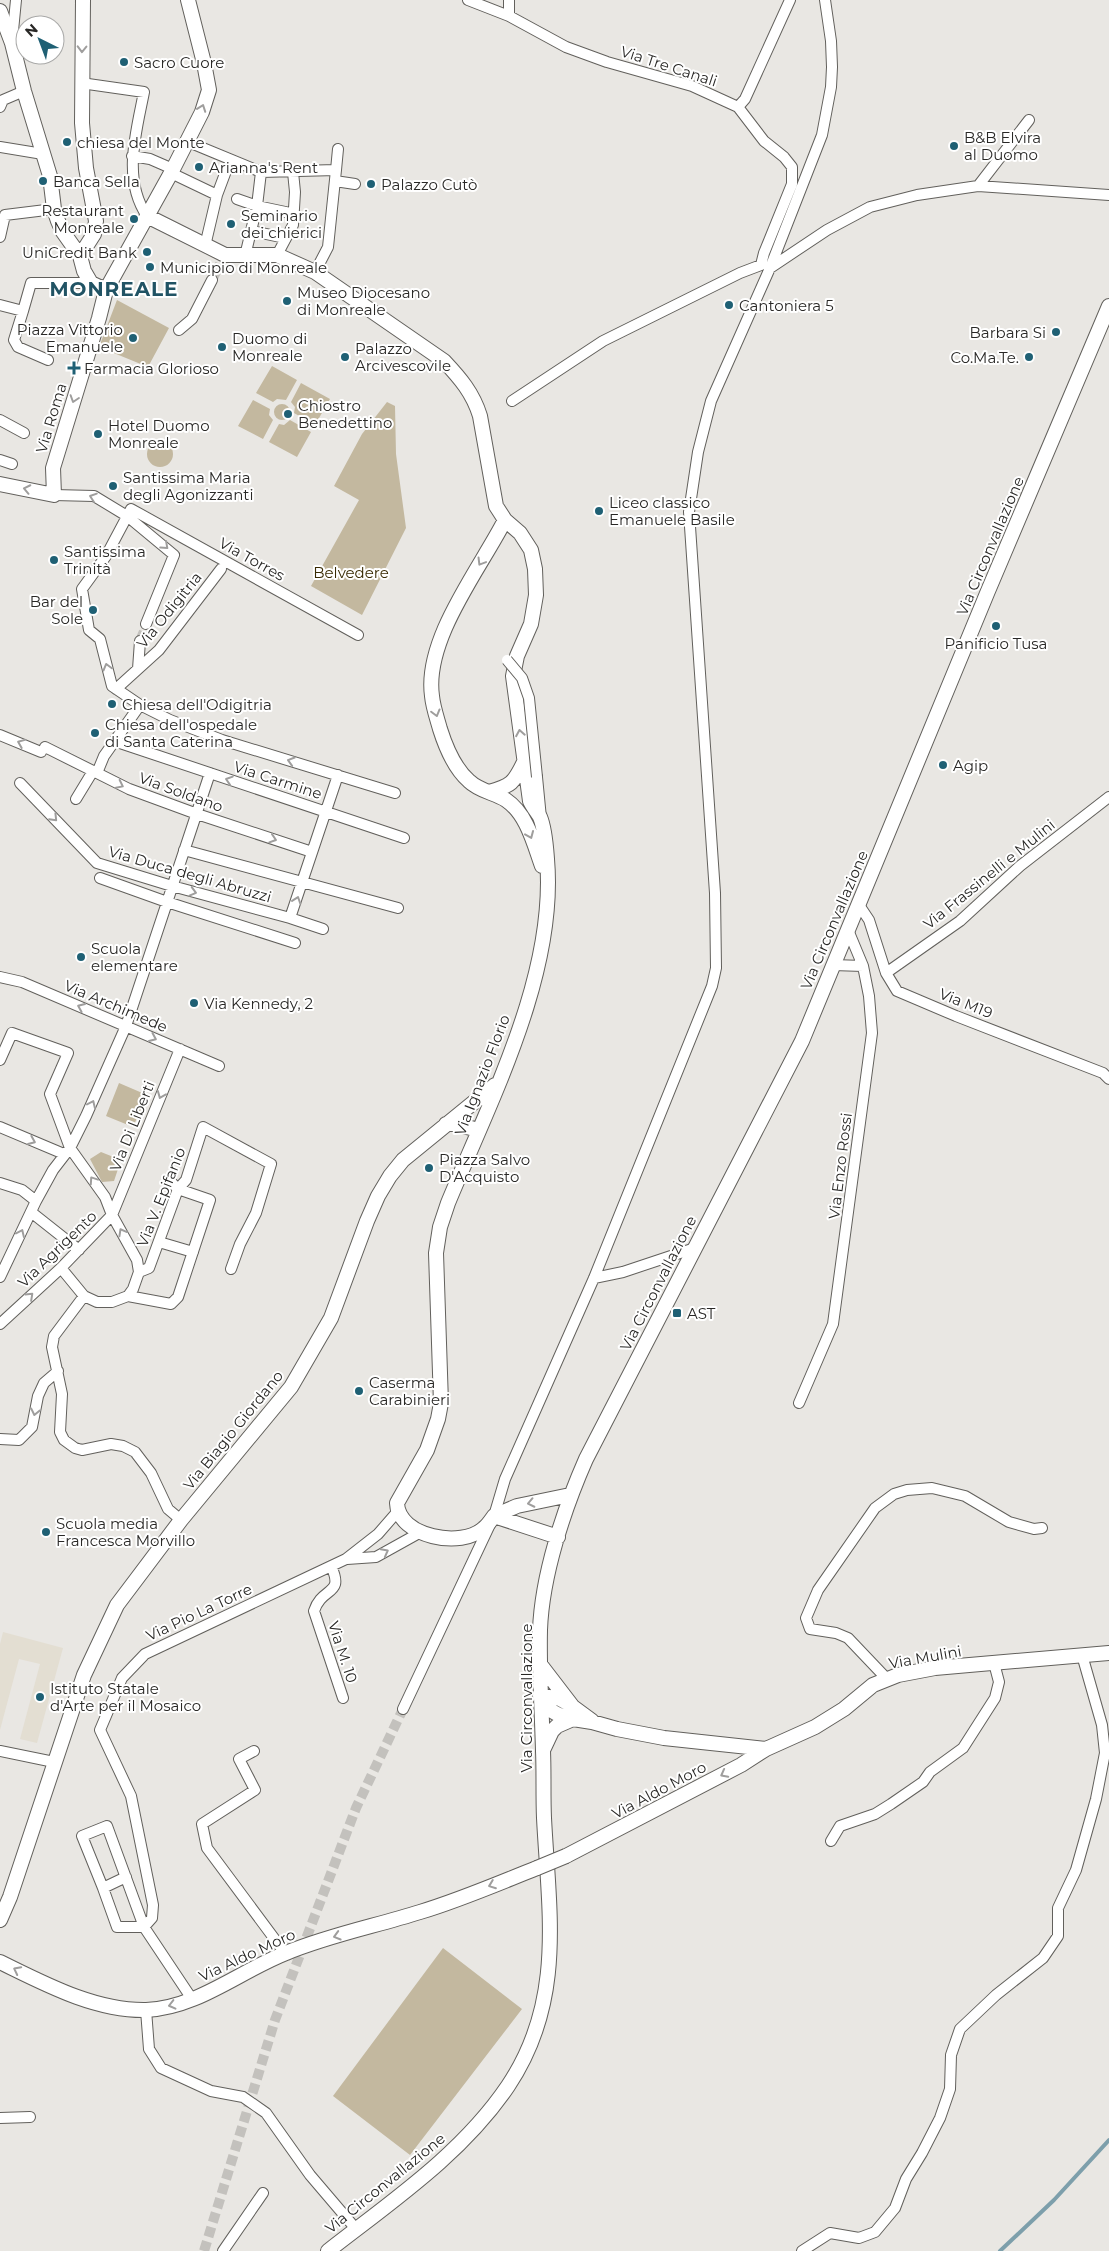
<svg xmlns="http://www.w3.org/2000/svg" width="1109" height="2251" font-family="Montserrat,sans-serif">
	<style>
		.built { fill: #e3ded2 }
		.green { fill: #c3b89f }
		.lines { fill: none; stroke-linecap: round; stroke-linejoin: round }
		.stream { stroke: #7d9fab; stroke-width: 4 }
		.street-tunnel { stroke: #c3c1bd; stroke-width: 10; stroke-dasharray: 10 5; stroke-linecap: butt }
		.street-casing { stroke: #62605c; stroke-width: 12 }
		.secondary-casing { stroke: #62605c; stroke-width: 16 }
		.street { stroke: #fff; stroke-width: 10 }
		.secondary { stroke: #fff; stroke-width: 14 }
		.street-bridge-casing { stroke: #62605c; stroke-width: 12; stroke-linecap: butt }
		.secondary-bridge-casing { stroke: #62605c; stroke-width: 16; stroke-linecap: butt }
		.street-bridge { stroke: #fff; stroke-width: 10 }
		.secondary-bridge { stroke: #fff; stroke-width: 14 }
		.oneway { stroke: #9f9e9d }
		.poi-dot { fill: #1f6074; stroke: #fff; stroke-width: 2 }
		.labels { text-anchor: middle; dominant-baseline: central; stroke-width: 4; stroke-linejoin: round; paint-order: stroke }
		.poi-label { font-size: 15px; fill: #292826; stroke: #fff; text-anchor: start }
		.street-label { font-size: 15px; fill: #292826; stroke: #fff }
		.park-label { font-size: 15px; fill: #382a03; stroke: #fff }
		.district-label { font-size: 20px; font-weight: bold; letter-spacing: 1px; fill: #215364; stroke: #fff }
	</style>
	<rect width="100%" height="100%" fill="#e9e7e3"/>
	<path class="built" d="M3,1632l60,16 -26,95 -17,-4 20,-75 -21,-5 -19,71v-86z"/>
	<path class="green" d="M117,300l52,28 -21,39 -49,-20z
		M272,366l25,14 -11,20 -9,-1 -4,3 -17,-9z
		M301,383l29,16 -15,26 -21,-12 1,-6 -4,-5z
		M253,400l17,9 -1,6 4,5 -10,19 -25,-13z
		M387,402l8,4 1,48 10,74 -44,87 -51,-29 48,-86 -25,-14 28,-52z
		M274 412a8 8 0 1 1 16 0a8 8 0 1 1-16 0Z
		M290,420l21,12 -14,25 -28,-15 10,-18 5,1z
		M147 454a13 13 0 1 1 26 0a13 13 0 1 1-26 0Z
		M119,1083l28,12 -14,32 -27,-11z
		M101,1152l20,8 -7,21 -12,1 -12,-23z
		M443,1948l79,61 -112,146 -77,-59z"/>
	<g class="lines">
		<path class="stream" d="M1000,2251l54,-51 55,-60"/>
		<path class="street-tunnel" d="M212,280l8,-16
			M140,641l5,-12
			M204,2251l71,-231 81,-212 47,-99"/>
		<g class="street-casing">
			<path id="street" d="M468,0l41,16 57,31 41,15 85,24 46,21 26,34 20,16 8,10v17l-28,69 -3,12
				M509,16v-16
				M12,41l4,-41
				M81,83l63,9c-8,41 -22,87 3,124
				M0,107l3,-7 21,-9
				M738,107l7,-8 45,-99
				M186,141l75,31 75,-2 2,-21
				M0,147l43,7
				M132,156l18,3 23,10
				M171,173l46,22
				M335,181l20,3
				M978,186l51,-66
				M237,199l20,7 38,8
				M252,231l33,7
				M0,237l5,-22 49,-6
				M205,246l12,-51 9,-24
				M277,255l16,-30 2,-33 -2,-20
				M245,256l12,-50 4,-34
				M770,268l57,-38 43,-23 47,-12 61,-9 131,9
				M315,272l13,-25 8,-77
				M0,305l23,6 8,-28h60
				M23,311l-9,29 4,7 30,13
				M179,330l13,-11 20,-39
				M512,401l91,-60 137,-68 21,-8
				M0,420l24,13
				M0,460l12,4
				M54,495l40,1 33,20 47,39 -28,69
				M358,635l-227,-126 -25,47 -24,33 7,41 11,9 12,47 28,19 30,15 52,20 173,53
				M138,669l2,-28
				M116,689l43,-39 62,-81
				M0,735l41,17
				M114,741l290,97
				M45,747l84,42 68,25 115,38
				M97,773l7,-17 36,-51
				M537,777l4,41
				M20,783l77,80 75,23 118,32 33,11
				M76,799l17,-28
				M184,850l214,58
				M100,878l67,24 128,41
				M859,905l10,15 17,53 11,18 59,25 147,57 6,6
				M290,918l48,-143
				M833,965l30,1
				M886,973l74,-52 60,-55 89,-69
				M0,977l22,5 197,84
				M0,1060l12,-27 56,20 -18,41 20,54 35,49 7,18 25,45 2,12 -6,17 -5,7 -16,6h-15l-13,-6 -23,-28
				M0,1127l64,27
				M0,1183l22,7 14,11
				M31,1212l48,38
				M159,1242l34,10
				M139,1272l10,-4 29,-79 8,-9 17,-53 68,37 -15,49 -16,31 -9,25
				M0,1277l36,-76 17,-31 17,-22 16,-32 40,-90 84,-253
				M594,1278l29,-6 72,-24
				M84,1296l-30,40 -2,11 10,47 -2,38 4,8 11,8 7,2 29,-6 12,2 12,6 16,21 17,36 13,11
				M128,1296l43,8 7,-7 32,-97 -32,-11 -9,-9
				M0,1324l61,-56 51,-53 68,-166
				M799,1403l34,-79 39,-291 -3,-37 -6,-30 -15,-36
				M0,1439l19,1 13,-13 6,-31 6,-13 14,-12
				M347,1559l29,-2 45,-25
				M331,1566c14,30 -9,20 -17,45l29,87
				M887,1679l-39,-41 -12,-5 -26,-4 -4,-11 12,-28 57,-82 19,-14 13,-4 25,-2 33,8 44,26 25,7 8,-1
				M403,1709l91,-193 11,-37 89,-201 118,-292 4,-18 -1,-75 -26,-381 9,-60 13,-51 59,-133 52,-133 9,-48 1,-20 -1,-26 -6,-41
				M0,1751l54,11
				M254,1751l-15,8 16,31 -53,34 5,24 78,105
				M831,1841l9,-15 35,-12 16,-10 32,-22 7,-10 33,-24 32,-50 4,-16 -5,-19
				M103,1888l23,-11
				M192,1999l-48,-72 -37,-101 -25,10 21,52 14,39h27l8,-9 1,-13 -22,-109 -31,-66 22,-52 23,-24 201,-95 32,-25 20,-23
				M146,2010l3,39 12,19 50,23 32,6 23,16 44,62 46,54
				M0,2118l30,-1
				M223,2251l40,-58
				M802,2251l28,-18 29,5 16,-6 20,-24 11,-29 16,-26 18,-35 10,-29 1,-34 9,-26 36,-34 47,-37 15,-22v-28l18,-38 20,-71 9,-46 -3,-28 -20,-70"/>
		</g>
		<g class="secondary-casing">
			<path id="secondary" d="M0,11l12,32 12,48 26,85 4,33 4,12 5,11 17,24 4,15 7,12 15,7
				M147,216l78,39h52l38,17 129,89c16,17 29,32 36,55l16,90 9,14 15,13 11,17 4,19 1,26 -5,29 -14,32 -4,20 17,125c3,6 7,11 10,16 5,12 6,29 7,42 10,114 -56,240 -99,344l-8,24 -4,26 5,150 -3,16 -11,31 -30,53c1,34 65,46 87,25 4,-3 7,-8 10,-12
				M80,256l14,-22 2,-13 -10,-53 -4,-45 1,-123
				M0,484l54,11 -1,-27 46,-150 7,-28 65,-117 31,-61 7,-22 -5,-27 -16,-63
				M505,520c-25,49 -81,119 -73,176 1,11 5,22 8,33 6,19 14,39 29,52 10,10 26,12 37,19 21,14 28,44 36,66
				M489,792c22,-6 25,-9 35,-30
				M446,1124h10l22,6
				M494,1516l23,-10 53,-11
				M494,1516l64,21
				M540,1664l33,43 19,14
				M567,1703l-9,-5 -18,-2c10,16 15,19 33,23
				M544,1748l8,-17 5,-5 16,-7 19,3 25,7 47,9 102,11
				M566,1856l175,-91 25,-16 49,-22 29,-18 29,-24 25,-10 37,-7 174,-15
				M0,1920l10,-23 74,-222 33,-70 64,-85 110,-133 40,-69 36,-97 11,-25 12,-20 13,-16 92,-75
				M0,1962c45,22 95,49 146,48 51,-2 94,-39 140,-57 43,-18 90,-27 134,-41 40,-12 79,-29 117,-44
				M328,2251c64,-50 134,-97 180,-165 57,-85 41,-172 36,-268 -1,-23 0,-45 -1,-67 -1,-40 -4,-80 -3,-121 2,-55 24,-121 46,-171l216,-418 186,-450 121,-285"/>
		</g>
		<use href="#street" class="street"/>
		<use href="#secondary" class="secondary"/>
		<g class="street-bridge-casing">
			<path id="street-bridge" d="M507,660l15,18 7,20 8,79"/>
		</g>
		<g class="secondary-bridge-casing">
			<path id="secondary-bridge" d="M537,1868l29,-12"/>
		</g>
		<use href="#street-bridge" class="street-bridge"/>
		<use href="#secondary-bridge" class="secondary-bridge"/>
	</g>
	<defs><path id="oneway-chevron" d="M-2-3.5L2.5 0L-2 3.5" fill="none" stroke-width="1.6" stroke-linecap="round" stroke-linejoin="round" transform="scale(1.25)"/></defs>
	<g class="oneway">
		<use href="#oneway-chevron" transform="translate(82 49) rotate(91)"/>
		<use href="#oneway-chevron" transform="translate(202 108) rotate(-70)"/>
		<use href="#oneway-chevron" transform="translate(74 399) rotate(108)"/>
		<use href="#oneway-chevron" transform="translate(27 489) rotate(-168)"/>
		<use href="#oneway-chevron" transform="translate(93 497) rotate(-161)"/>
		<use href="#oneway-chevron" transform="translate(165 546) rotate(42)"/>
		<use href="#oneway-chevron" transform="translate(481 562) rotate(121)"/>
		<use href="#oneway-chevron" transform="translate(107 667) rotate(-105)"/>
		<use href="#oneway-chevron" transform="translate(436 713) rotate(75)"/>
		<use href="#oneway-chevron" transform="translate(520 733) rotate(-100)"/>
		<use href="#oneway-chevron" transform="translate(21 743) rotate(-158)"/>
		<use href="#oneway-chevron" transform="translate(291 761) rotate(-163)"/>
		<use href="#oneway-chevron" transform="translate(229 780) rotate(-162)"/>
		<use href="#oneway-chevron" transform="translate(120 785) rotate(26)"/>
		<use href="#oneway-chevron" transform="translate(54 818) rotate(46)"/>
		<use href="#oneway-chevron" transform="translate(530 835) rotate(67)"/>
		<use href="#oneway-chevron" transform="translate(273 839) rotate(18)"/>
		<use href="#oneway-chevron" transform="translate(193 892) rotate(15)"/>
		<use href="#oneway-chevron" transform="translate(297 900) rotate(-71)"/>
		<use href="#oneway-chevron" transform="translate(81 1007) rotate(-157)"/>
		<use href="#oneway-chevron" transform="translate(153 1038) rotate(24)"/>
		<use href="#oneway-chevron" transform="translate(161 1095) rotate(112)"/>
		<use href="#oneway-chevron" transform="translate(92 1104) rotate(-65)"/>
		<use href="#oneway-chevron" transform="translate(32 1141) rotate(23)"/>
		<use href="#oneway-chevron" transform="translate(93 1180) rotate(-124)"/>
		<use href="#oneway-chevron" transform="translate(122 1232) rotate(-119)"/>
		<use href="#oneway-chevron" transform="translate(21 1233) rotate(-65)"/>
		<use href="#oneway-chevron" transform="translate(30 1296) rotate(-43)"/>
		<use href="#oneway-chevron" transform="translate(35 1412) rotate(102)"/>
		<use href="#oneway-chevron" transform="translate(531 1503) rotate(168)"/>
		<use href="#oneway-chevron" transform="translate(385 1552) rotate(-28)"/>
		<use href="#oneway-chevron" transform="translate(724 1774) rotate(152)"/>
		<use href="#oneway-chevron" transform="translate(492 1885) rotate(159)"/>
		<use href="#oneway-chevron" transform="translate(337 1936) rotate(164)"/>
		<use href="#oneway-chevron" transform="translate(17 1970) rotate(-153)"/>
		<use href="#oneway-chevron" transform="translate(172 2005) rotate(166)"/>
	</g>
	<g class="poi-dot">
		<circle cx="124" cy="62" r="5"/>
		<circle cx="67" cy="142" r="5"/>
		<circle cx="954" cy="146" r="5"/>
		<circle cx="199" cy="167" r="5"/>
		<circle cx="43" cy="181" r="5"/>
		<circle cx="371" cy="184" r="5"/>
		<circle cx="134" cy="219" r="5"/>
		<circle cx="231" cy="224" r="5"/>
		<circle cx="147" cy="252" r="5"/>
		<circle cx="150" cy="267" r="5"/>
		<circle cx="287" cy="301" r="5"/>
		<circle cx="729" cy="305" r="5"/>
		<circle cx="1056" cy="332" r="5"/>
		<circle cx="133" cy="338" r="5"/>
		<circle cx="222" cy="347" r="5"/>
		<circle cx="345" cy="357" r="5"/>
		<circle cx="1029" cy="357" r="5"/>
		<path d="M71.5 360.5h5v5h5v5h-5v5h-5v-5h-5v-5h5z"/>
		<circle cx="288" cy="414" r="5"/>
		<circle cx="98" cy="434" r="5"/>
		<circle cx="113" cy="486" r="5"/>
		<circle cx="599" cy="511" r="5"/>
		<circle cx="54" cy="560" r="5"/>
		<circle cx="93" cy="610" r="5"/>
		<circle cx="996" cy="626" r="5"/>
		<circle cx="112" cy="704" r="5"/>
		<circle cx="95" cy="733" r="5"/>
		<circle cx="943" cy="765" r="5"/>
		<circle cx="81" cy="957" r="5"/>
		<circle cx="194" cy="1003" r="5"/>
		<circle cx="429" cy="1168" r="5"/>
		<rect x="672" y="1308" width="10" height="10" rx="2.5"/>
		<circle cx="359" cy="1391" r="5"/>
		<circle cx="46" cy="1532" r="5"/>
		<circle cx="40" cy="1697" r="5"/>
	</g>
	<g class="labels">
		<g class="poi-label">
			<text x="134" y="62">Sacro Cuore</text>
			<text x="964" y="137">B&amp;B Elvira<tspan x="964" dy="17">al Duomo</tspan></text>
			<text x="77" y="142">chiesa del Monte</text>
			<text x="209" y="167">Arianna's Rent</text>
			<text x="53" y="181">Banca Sella</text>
			<text x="381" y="184">Palazzo Cutò</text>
			<text x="124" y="210" text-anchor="end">Restaurant<tspan x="124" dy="17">Monreale</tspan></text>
			<text x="241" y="215">Seminario<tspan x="241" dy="17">dei chierici</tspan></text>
			<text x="137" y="252" text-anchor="end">UniCredit Bank</text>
			<text x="160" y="267">Municipio di Monreale</text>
			<text x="297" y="292">Museo Diocesano<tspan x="297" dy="17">di Monreale</tspan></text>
			<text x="739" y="305">Cantoniera 5</text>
			<text x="123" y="329" text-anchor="end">Piazza Vittorio<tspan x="123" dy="17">Emanuele</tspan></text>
			<text x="1046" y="332" text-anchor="end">Barbara Si</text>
			<text x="232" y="338">Duomo di<tspan x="232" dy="17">Monreale</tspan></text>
			<text x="355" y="348">Palazzo<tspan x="355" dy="17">Arcivescovile</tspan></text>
			<text x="1019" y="357" text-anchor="end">Co.Ma.Te.</text>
			<text x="84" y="368">Farmacia Glorioso</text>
			<text x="298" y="405">Chiostro<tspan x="298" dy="17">Benedettino</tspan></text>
			<text x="108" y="425">Hotel Duomo<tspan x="108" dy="17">Monreale</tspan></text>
			<text x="123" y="477">Santissima Maria<tspan x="123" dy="17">degli Agonizzanti</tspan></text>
			<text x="609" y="502">Liceo classico<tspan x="609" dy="17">Emanuele Basile</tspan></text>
			<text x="64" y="551">Santissima<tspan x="64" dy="17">Trinità</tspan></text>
			<text x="83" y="601" text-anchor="end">Bar del<tspan x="83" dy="17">Sole</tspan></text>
			<text x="996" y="643" text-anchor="middle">Panificio Tusa</text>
			<text x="122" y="704">Chiesa dell'Odigitria</text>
			<text x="105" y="724">Chiesa dell'ospedale<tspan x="105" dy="17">di Santa Caterina</tspan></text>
			<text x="953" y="765">Agip</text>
			<text x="91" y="948">Scuola<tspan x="91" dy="17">elementare</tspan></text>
			<text x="204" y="1003">Via Kennedy, 2</text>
			<text x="439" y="1159">Piazza Salvo<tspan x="439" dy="17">D'Acquisto</tspan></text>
			<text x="687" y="1313">AST</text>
			<text x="369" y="1382">Caserma<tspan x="369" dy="17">Carabinieri</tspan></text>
			<text x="56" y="1523">Scuola media<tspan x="56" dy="17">Francesca Morvillo</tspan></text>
			<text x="50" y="1688">Istituto Statale<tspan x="50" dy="17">d'Arte per il Mosaico</tspan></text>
		</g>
		<g class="street-label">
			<text transform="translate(669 66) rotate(18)">Via Tre Canali</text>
			<text transform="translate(51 418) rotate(-73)">Via Roma</text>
			<text transform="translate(990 546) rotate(-67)">Via Circonvallazione</text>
			<text transform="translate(252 559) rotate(29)">Via Torres</text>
			<text transform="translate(169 610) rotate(-51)">Via Odigitria</text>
			<text transform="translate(278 780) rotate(18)">Via Carmine</text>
			<text transform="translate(181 792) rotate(20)">Via Soldano</text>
			<text transform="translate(190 874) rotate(16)">Via Duca degli Abruzzi</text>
			<text transform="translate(989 874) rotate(-39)">Via Frassinelli e Mulini</text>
			<text transform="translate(834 920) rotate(-67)">Via Circonvallazione</text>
			<text transform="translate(966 1003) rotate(22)">Via M19</text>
			<text transform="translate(116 1006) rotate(23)">Via Archimede</text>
			<text transform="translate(482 1075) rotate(-69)">Via Ignazio Florio</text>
			<text transform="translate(132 1126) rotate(-68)">Via Di Liberti</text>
			<text transform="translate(840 1166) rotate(-83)">Via Enzo Rossi</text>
			<text transform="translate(161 1197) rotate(-68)">Via V. Epifanio</text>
			<text transform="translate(57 1249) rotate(-44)">Via Agrigento</text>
			<text transform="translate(658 1283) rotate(-63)">Via Circonvallazione</text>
			<text transform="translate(233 1430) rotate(-51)">Via Biagio Giordano</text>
			<text transform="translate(199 1612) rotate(-25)">Via Pio La Torre</text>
			<text transform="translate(343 1652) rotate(72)">Via M. 10</text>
			<text transform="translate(925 1657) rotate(-10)">Via Mulini</text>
			<text transform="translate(526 1698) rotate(-90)">Via Circonvallazione</text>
			<text transform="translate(659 1790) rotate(-28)">Via Aldo Moro</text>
			<text transform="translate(247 1955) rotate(-25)">Via Aldo Moro</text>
			<text transform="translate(385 2183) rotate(-39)">Via Circonvallazione</text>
		</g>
		<g class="park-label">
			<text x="351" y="572">Belvedere</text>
		</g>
		<g class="district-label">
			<text x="114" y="289">MONREALE</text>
		</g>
	</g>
	<g transform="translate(40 40) rotate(318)"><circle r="24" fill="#ffffff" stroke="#a9a9a8"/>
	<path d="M0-4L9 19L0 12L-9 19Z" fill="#1f6074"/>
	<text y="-8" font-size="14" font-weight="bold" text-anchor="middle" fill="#292826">N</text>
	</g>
</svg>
